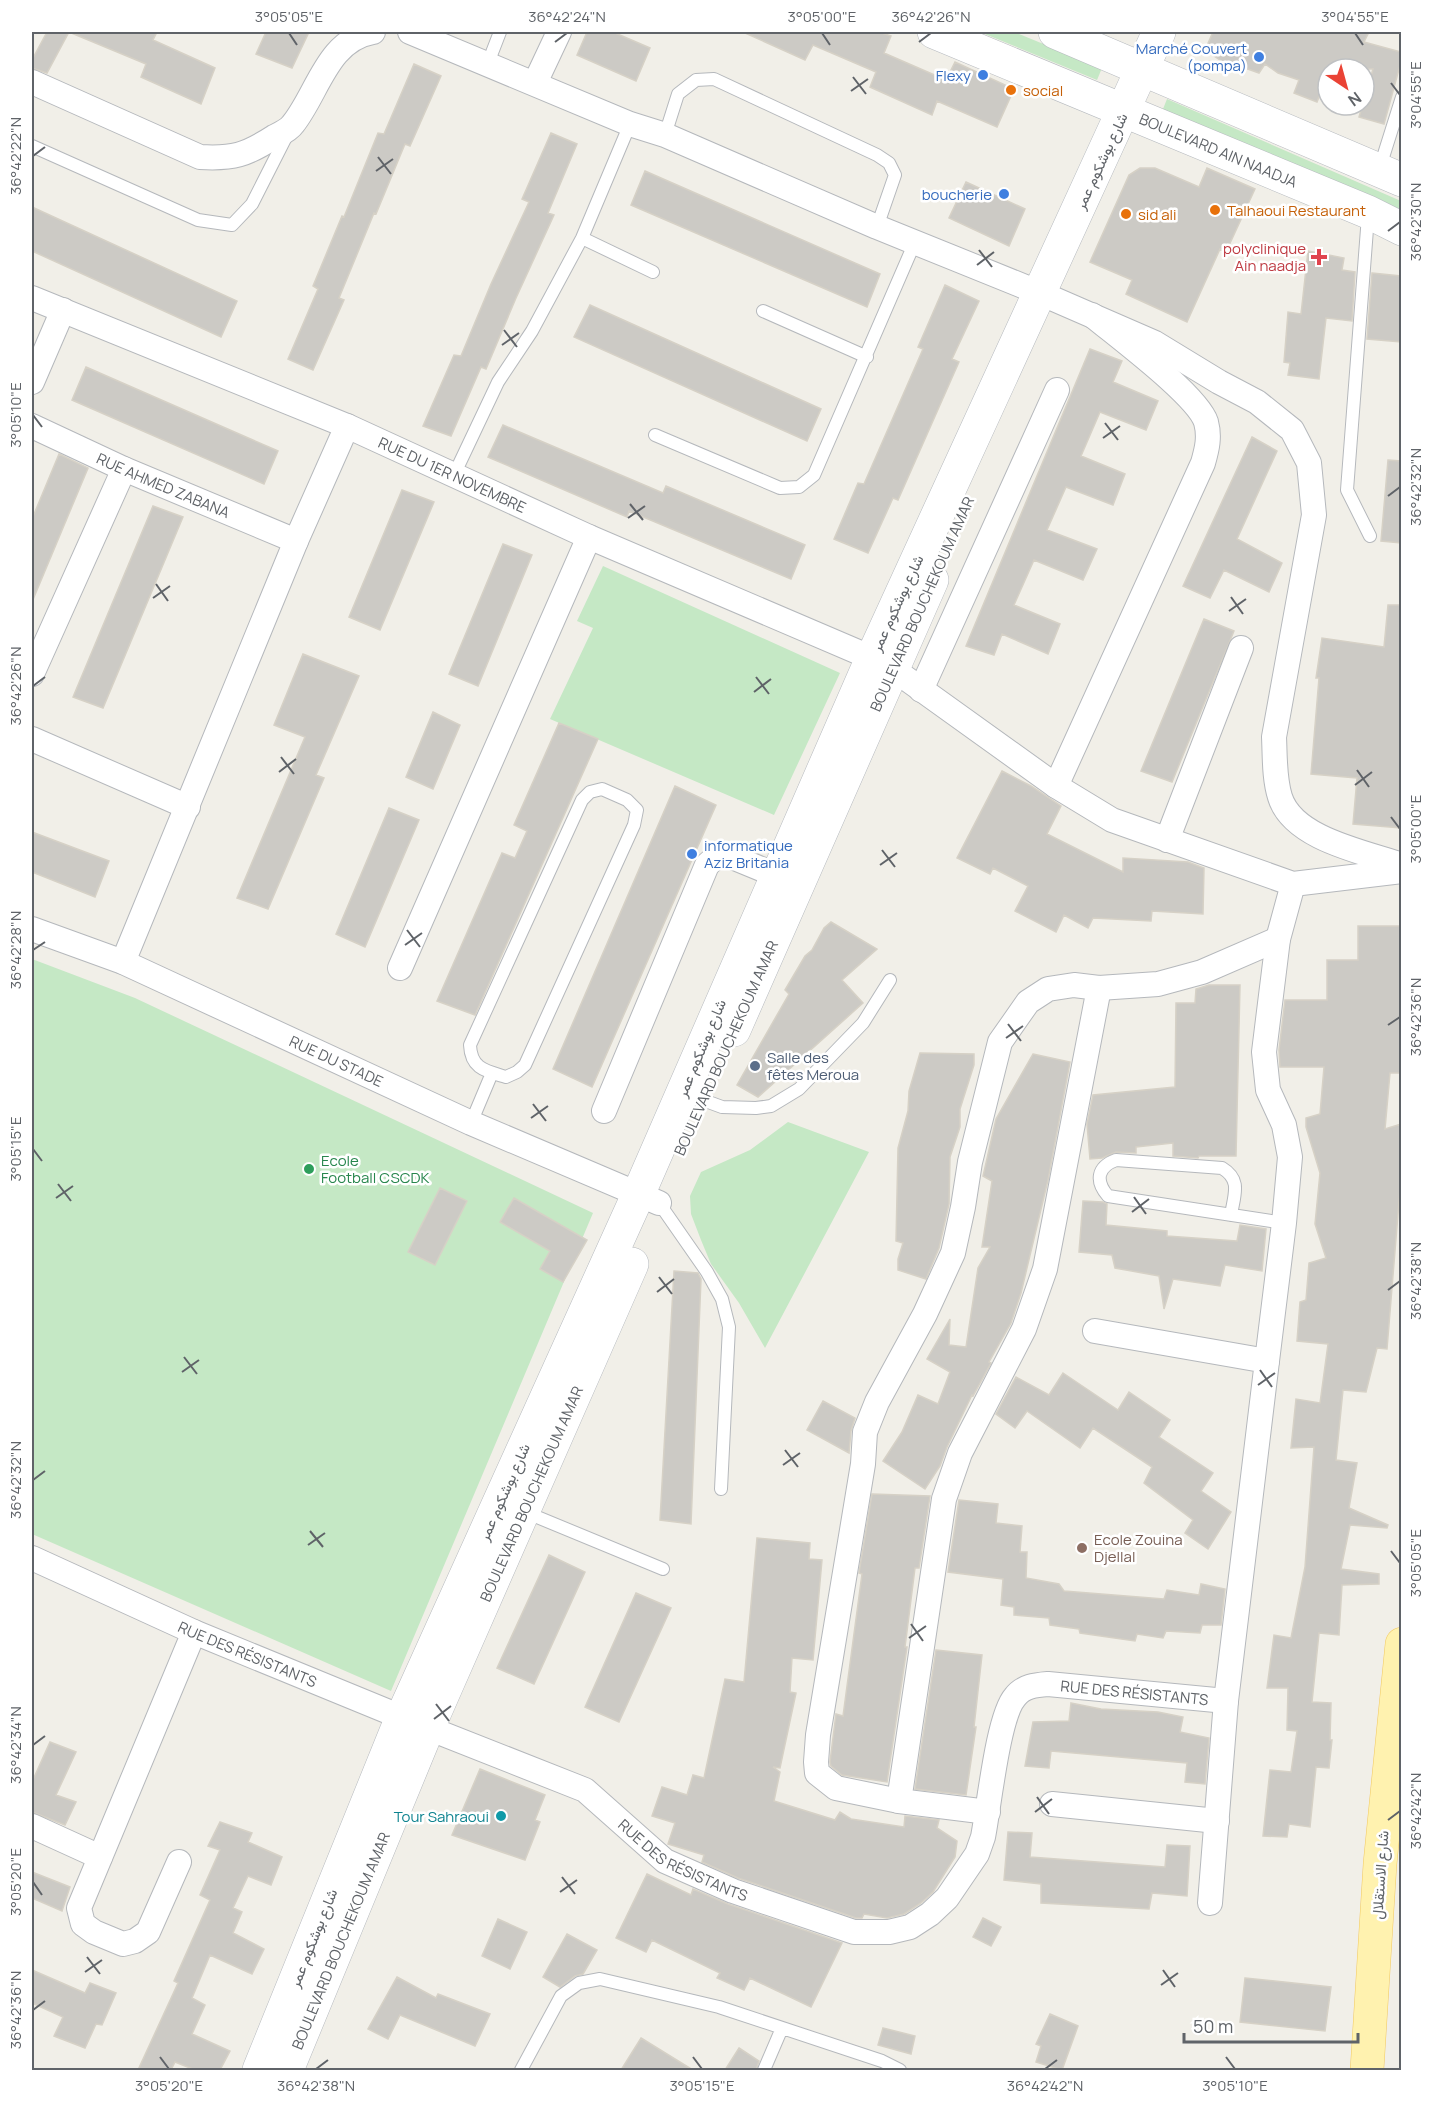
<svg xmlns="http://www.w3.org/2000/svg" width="1433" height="2102" font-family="Manrope,Vazirmatn,sans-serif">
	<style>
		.green { fill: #c5e8c5 }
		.building { fill: #cccac5; stroke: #d6d1c6; stroke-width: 1.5 }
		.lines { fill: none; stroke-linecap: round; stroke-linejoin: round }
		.lane-casing { stroke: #b5b8bc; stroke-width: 14 }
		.street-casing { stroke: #b5b8bc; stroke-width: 26 }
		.secondary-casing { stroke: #b6babf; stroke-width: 34 }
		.primary-casing { stroke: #f2c960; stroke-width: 34 }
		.lane { stroke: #fff; stroke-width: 12 }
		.street { stroke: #fff; stroke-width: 24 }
		.secondary { stroke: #fff; stroke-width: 33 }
		.primary { stroke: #fff2af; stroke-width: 33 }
		.ticks { fill: none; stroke: #5f6368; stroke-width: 2 }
		.shop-dot { fill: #3f7fe0; stroke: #fff; stroke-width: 2 }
		.food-dot { fill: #e8710a; stroke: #fff; stroke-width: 2 }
		.health-dot { fill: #e0444e; stroke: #fff; stroke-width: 2 }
		.service-dot { fill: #5c6f8a; stroke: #fff; stroke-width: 2 }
		.leisure-dot { fill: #2e9e5b; stroke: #fff; stroke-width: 2 }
		.education-dot { fill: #8d6e63; stroke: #fff; stroke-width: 2 }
		.culture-dot { fill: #0f9aa8; stroke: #fff; stroke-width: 2 }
		.labels { text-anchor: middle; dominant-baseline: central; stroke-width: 5; stroke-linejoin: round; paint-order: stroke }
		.shop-label { font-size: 15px; fill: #366cbe; stroke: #fff; text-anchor: end }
		.food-label { font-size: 15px; fill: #c56008; stroke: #fff; text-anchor: start }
		.street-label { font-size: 15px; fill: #5f6368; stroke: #fff }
		.health-label { font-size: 15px; fill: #be3a42; stroke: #fff; text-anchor: end }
		.service-label { font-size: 15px; fill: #4e5e75; stroke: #fff; text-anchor: start }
		.leisure-label { font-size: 15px; fill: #27864d; stroke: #fff; text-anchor: start }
		.education-label { font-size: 15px; fill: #785e54; stroke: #fff; text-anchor: start }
		.culture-label { font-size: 15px; fill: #0d838f; stroke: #fff; text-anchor: end }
		.neatline { fill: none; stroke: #5f6368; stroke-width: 2 }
		.ticks-label { font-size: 15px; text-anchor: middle; fill: #5f6368 }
	</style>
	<rect width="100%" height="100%" fill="#f1efe8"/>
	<path class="green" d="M980,32h34l88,36 -5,12z
		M1167,99l234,102v17l-240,-104z
		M603,566l237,107 -66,142 -224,-96 43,-91 -16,-7z
		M32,959l103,39 458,215 -202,478 -359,-157z
		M788,1122l81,30 -104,196 -26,-45 -28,-39 -10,-24 -10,-26 -1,-18 11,-24 49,-22z"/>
	<path class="building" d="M47,32h110l-4,8 62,28 -14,36 -60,-27 5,-13 -77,-32 -22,41 -15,-5v-8z
		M266,32h43l-17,36 -36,-14z
		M587,32h26l37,16 -14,33 -59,-26z
		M743,32h136l12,4 -7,17 62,27 9,-18 59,27 -17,38 -60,-26 -5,14 -62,-28 6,-15 -63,-27 -8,15z
		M1213,32h156l-5,10 37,10v10l-17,62 -25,-7 14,-48h-45v26l-7,-3 -4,10 -23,-9 5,-13 -21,-7 -13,-9 -6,9 -14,-5 -8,-5 -11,1 -21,-14z
		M414,64l27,12 -31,70 -5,-2 -29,70 -2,-1 -35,85 5,2 -31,70 -25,-11 30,-70 -5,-3 29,-70 2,1 34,-84 6,1z
		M551,133l26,11 -29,69 6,2 -38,83 -30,71 -5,-2 -30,69 -28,-10 31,-71 7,1 30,-72 38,-82 -7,-3z
		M1140,168h15l44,19 8,-19 48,21 -29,63 -6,-3 -33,73 -61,-28 6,-14 -42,-18 39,-87z
		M645,171l235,103 -13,33 -236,-102z
		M966,182l59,27 -16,37 -60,-28z
		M32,207l205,94 -16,36 -189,-86z
		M1308,251l36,7 -2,12 13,2 -3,49 -26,-3 -7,61 -31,-4 2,-12 -6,-1 4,-50 13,2z
		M1372,273l29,3v66l-34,-3z
		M945,285l34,16 -27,58 7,3 -61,138 -5,-2 -25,55 -34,-14 24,-56 6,1 59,-135 -5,-2z
		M590,305l231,104 -14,32 -233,-104z
		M1090,349l32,12 -9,21 45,19 -12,29 -46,-18 -19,44 44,18 -12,31 -47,-18 -19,43 50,19 -14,31 -49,-20 -20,45 46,19 -12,30 -46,-20 -8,21 -28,-9z
		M86,367l192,84 -14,33 -192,-84z
		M503,425l160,68 3,-7 139,59 -14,34 -162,-68 -2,6 -139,-60z
		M1252,437l25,14 -40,88 45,24 -13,29 -45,-22 -14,28 -27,-12z
		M59,454l29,14 -56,134v-83z
		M1388,460l13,1v82l-20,-2z
		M402,490l32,12 -54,128 -31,-13z
		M153,506l30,11 -80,191 -30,-11z
		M503,544l29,11 -54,131 -29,-12z
		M1388,605h13v223l-48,-4 4,-46 -46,-4 8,-96h-3l6,-40 62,9z
		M1204,619l30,12 -62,151 -31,-11z
		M303,654l56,22 -43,99 8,3 -56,131 -31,-11 68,-161 -31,-12z
		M433,712l27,13 -27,64 -27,-12z
		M559,723l39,16 -123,276 -38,-14 65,-148 13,5 12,-27 -13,-6z
		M1002,771l29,15 30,20 -14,28 76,38v-14l65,4 16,6 -1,46 -51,-3 -1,10 -58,-3 -5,10 -24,-13 -8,17 -41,-21 13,-25 -35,-18 -3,6 -33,-16z
		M675,786l41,19 -124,282 -39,-18z
		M389,808l30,12 -54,127 -29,-13z
		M32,832l77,29 -14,36 -63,-25z
		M831,922l46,27 -35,31 21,23 -105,94 -21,-12 52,-91 -4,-4 20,-34 7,-6 12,-22z
		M1358,926h43v147h-11l-5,56 16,-5v53l-14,172 -10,-1 -11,44 -23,-2 -7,70 21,3 -8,45 39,17 -1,3 -37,-3 -9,44 38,5v10l-37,1 -3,50 -20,-2 -7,69 19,1 -1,37h2l-3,28 -13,-1 -6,60 -21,-3 -2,13 -24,-1 7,-66 21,2 6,-41 -10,-1 1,-42h-21l7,-53 17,3 14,-71 9,-120 -23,1 5,-49 24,4 8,-59 -31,-3 3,-39 6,-2 3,-37 17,-5 -11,-34 5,-51 -14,-46v-9l14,-4 4,-47h-44l-1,-17 6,-50h42v-40h31z
		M1209,985h31l-4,171h-37l-1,2 -25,-2v-13l-37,4v6l-20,-1 -14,6 -12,1 -3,-35 6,-29 82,-8 1,-84h19l1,-14z
		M920,1053l54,1v11l-14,44v18l-10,30 -1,47 -10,44 -13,31 -28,-9v-11l5,-16 -7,-2 2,-93 10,-37 1,-20z
		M1033,1054l37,8 -22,118 -27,113 -10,30 -22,39 2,1 -18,33 -1,-1 -25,52 -7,19 -15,23 -42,-28 19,-29 16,-37 20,9 12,-32 -23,-13 23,-40 -1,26 17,2 12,-79 12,-21h-8l10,-66 -9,-5 13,-57z
		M440,1188l27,13 -32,64 -27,-13z
		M514,1198l73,42 -24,42 -23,-13 10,-18 -50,-29z
		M1083,1201l20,1 4,2 -1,21 61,6v5l70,5 3,-16 26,4 -4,42 -37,-6 -5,21 -47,-7 -9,30 -5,-33 -44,-8 -3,-13 -33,-3z
		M674,1271l24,2 3,6 -10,245 -31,-4z
		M1063,1373l55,37 11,-18 41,28 -11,17 54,36 -12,18 30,21 -23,37 -23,-16 8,-13 -49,-37 8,-16 -59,-39 -13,20 -53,-37 -12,17 -19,-14 20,-37 33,18z
		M823,1401l32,17 -4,13 -2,22 -42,-23z
		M872,1494l58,2 -11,72h-4l-10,79h2l-20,135 -45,-7 -11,-9 -1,-4 6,-48 7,2 19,-142 -3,-1z
		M959,1500l39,4 -2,19 26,3 -2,26h7l-1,26 33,6 5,7 100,8 3,-9 32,5 2,-11 24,5 -4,36h-19l-2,8 -34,-2 -3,7 -26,-4 -2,7 -55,-8 -1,-4 -29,-4 -1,-7 -35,-3v-8l-13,-2 2,-26 -55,-7z
		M757,1538l53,5 -1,16 13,1 -9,100 -21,-2 -2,34 6,1 -16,75 -7,-1 7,5 -6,29 61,19 5,-8 11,7 53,8 1,-11 34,4 -2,8 20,13 -2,16 -22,35 -12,11 -17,11 -17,4 -23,-4 -2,4h-6l-118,-40 -36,-16 2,-7 -36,-11 7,-21 -23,-7 10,-29 25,8 6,-20 11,3 21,-99 19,3z
		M549,1555l36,17 -51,112 -37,-16z
		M636,1593l35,15 -52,114 -34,-15z
		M936,1650l46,5 -8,72h2l-10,68 -51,-6z
		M1071,1703l30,6 57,3 25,5 -3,15 29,6 -4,46 -20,-2 2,-19 -136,-12 -2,17 -24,-2 8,-44 36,-1z
		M50,1742l26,10 -20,43 20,7 -11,23 -33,-13v-30z
		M480,1769l65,26 -10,25 5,2 -15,38 -73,-25z
		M220,1822l32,11 -4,9 34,15 -11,28 -23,-9 -15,32 9,4 -9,21 31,16 -12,25 -42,-19 -18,43 13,7 -13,29 38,17 -10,19h-25l-20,-8 -4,8h-33l40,-87 -4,-2 36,-81 -10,-5 20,-45 -12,-4z
		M1008,1832l24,1 -2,24 135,10 2,-22 23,1 -3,50 -35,-3 -3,16 -108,-6v-19l-37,-4z
		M32,1872l38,15 -8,24 -30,-13z
		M647,1874l44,21 2,-6 35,15 114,39 -31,64 -61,-29 -6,12 -27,-12 3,-5 -68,-33 -6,12 -30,-14z
		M983,1918l18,9 -10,19 -18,-9z
		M498,1919l29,13 -17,37 -28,-13z
		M567,1934l30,16 -14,24 -8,2 -15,11 -17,-10z
		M32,1970l53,23 5,-10 26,10 -14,32 -6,-1 -11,24 -31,-12 9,-19 -31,-14z
		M397,1977l39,21 2,-4 52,20 -15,32 -75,-31 -12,24 -20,-10z
		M1245,1978l86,9 -6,44 -85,-9z
		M1050,2014l28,12 -16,44 -26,-8 5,-16 -5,-2z
		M883,2028l32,8 -4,18 -33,-9z
		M641,2038l52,32h-72z
		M739,2048l20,13 -3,9h-31z"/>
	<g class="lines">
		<g class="lane-casing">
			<path id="lane" d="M488,63l12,-31
				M665,135l13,-41 18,-14 18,-1 163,76 12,8 6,12 -18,52
				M32,146l166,74 34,5 20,-21 36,-71
				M1379,170l23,-73
				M1368,216l-21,274 23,46
				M582,238l71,34
				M763,311l104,46
				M655,435l125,53 19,-1 15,-12 101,-233
				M454,475l44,-93 34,-51 50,-93 48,-114
				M602,789l25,11 10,10 -3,15 -109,240 -8,7 -11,5c-20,-6 -35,-8 -36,-32l112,-245 8,-8z
				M703,1100l19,7 34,1 15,-2 28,-17 64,-66 27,-43
				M471,1123l21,-50
				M659,1203l48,69 15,27 7,28 -8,162
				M1231,1215c3,-20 11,-35 -9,-47l-106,-8c-19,7 -21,21 -8,36l176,27
				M525,1512l138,57
				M521,2070l40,-74 18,-13 21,-4 119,28 163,54 18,9
				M764,2070l18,-42"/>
		</g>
		<g class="street-casing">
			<g id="street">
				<path d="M410,32l220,92 35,11 212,92 163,66 115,50 64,39 38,20 35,28 17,33 5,52 -40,222c1,19 0,41 6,60 13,42 84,55 122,68"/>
				<path d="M32,82l168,75c33,2 46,-2 74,-20 6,-3 15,-7 19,-13 25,-31 34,-84 80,-92"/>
				<path d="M535,83l24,-51"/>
				<path id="s1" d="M32,298l315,128 242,111 283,121 21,11 163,117 147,-323c4,-14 7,-26 3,-41 -9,-27 -89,-86 -114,-107"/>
				<path d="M32,382l31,-72"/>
				<path id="s2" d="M32,426l92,43 172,72"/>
				<path d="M32,674l92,-205"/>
				<path d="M921,690l136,-300"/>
				<path d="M32,739l156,68"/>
				<path d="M1056,786l56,34 181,64 109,-13"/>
				<path d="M1167,840l74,-192"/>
				<path id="s3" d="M32,929l91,33 348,161 188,80"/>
				<path d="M123,962l173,-421 51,-115"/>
				<path d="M400,968l189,-431"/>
				<path d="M604,1111l103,-246 11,-10 14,2 44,18"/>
				<path d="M1095,1331l172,30 -41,340 -16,202"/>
				<path d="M1267,1361l17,-138 6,-66 -6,-32 -16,-35 -4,-38 14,-113 15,-55"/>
				<path id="s4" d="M32,1558l162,74 234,96 157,62 80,71 68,30 121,41h35l21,-5 20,-13 17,-16 30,-44 6,-17c6,-30 15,-121 32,-140 8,-11 21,-12 33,-13l178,17"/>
				<path d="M899,1801l45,-302 16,-46 64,-124 21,-60 54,-281"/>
				<path d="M1052,1804l165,17"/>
				<path d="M988,1812l-89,-11 -63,-13 -19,-15 -1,-11 2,-27 45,-271 2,-32 12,-30 48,-88 28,-61 10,-46 7,-45 30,-120 28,-40 20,-13 26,-4 25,3 59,-4 44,-12 76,-33"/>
				<path d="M32,1826l68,31"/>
				<path d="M179,1862l-31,70 -13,9 -12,3 -29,-12 -11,-8 -4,-16 115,-276"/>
			</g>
		</g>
		<g class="secondary-casing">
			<g id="secondary">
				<path id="s5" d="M934,32l434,180 34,17"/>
				<path d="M1055,32l347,148"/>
				<path d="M734,1030l198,-450"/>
				<path d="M259,2070l143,-353 236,-522 234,-537 287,-626"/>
				<path id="s6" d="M287,2070l141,-342 204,-464"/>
			</g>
		</g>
		<g class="primary-casing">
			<path id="primary" d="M1367,2070l13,-206 22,-220"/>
		</g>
		<use href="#lane" class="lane"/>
		<use href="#street" class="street"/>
		<use href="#secondary" class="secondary"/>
		<use href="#primary" class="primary"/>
	</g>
	<path class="ticks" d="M289,33l8,12M822,33l8,12M1355,33l8,12M555,42l12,-9M919,42l12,-9M853,77l13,17M1391,83l9,12M851,91l17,-12M33,156l12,-9M378,157l13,17M376,171l17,-12M1388,231l12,-9M979,250l13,17M977,265l17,-13M504,330l13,17M502,345l17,-12M33,415l9,12M1105,423l13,17M1103,438l17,-12M1388,496l12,-9M630,504l13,16M628,518l17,-12M156,584l12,17M1231,597l12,17M153,598l17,-12M1229,611l17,-12M756,677l13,17M33,686l12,-9M754,692l17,-13M281,757l13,17M1357,770l12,17M279,772l17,-13M1355,785l17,-13M1391,817l9,12M882,850l13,17M880,865l17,-12M407,930l13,17M405,945l17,-12M33,950l12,-8M1008,1024l13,17M1388,1025l12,-8M1006,1038l17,-12M533,1104l13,17M531,1118l17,-12M33,1149l9,12M58,1184l13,17M1134,1197l12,17M56,1198l17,-12M1132,1212l17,-13M659,1277l13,17M1388,1290l12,-9M657,1292l17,-13M184,1357l13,17M1260,1370l12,17M182,1372l17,-12M1258,1385l17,-12M785,1450l13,17M783,1465l17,-12M33,1480l12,-9M310,1531l13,16M308,1545l17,-12M1391,1551l9,12M911,1624l12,17M909,1638l17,-12M436,1704l13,17M434,1719l17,-13M33,1745l12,-9M1037,1797l12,17M1035,1812l17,-13M1388,1820l12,-9M562,1877l13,17M33,1882l9,13M560,1892l17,-12M87,1957l13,17M1163,1970l12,17M85,1972l17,-12M1161,1985l17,-12M33,2010l12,-9M160,2057l9,12M693,2057l9,12M1226,2057l9,12M316,2069l12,-9M1045,2069l12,-9"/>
	<g class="shop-dot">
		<circle cx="1259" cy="57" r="6"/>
		<circle cx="983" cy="75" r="6"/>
		<circle cx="1004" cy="194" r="6"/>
		<circle cx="692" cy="854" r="6"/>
	</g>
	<g class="food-dot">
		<circle cx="1011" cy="90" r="6"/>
		<circle cx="1215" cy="210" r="6"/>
		<circle cx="1126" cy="214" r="6"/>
	</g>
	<path class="health-dot" d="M1316 248h6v6h6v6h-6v6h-6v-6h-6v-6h6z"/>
	<circle class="service-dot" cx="755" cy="1066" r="6"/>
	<circle class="leisure-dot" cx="309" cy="1169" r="6"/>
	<circle class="education-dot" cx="1082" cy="1548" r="6"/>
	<circle class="culture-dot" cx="501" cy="1816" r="6"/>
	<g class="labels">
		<g class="shop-label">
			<text x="1247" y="48">Marché Couvert<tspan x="1247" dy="17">(pompa)</tspan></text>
			<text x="971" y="75">Flexy</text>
			<text x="992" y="194">boucherie</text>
			<text x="704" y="845" text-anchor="start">informatique<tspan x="704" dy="17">Aziz Britania</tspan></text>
		</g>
		<g class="food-label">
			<text x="1023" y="90">social</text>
			<text x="1227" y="210">Talhaoui Restaurant</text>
			<text x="1138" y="214">sid ali</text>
		</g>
		<g class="street-label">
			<text stroke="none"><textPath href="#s5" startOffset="308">BOULEVARD AIN NAADJA</textPath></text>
			<text transform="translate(1101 161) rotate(-65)">شارع بوشكوم عمر</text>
			<text stroke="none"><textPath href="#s1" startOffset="456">RUE DU 1ER NOVEMBRE</textPath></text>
			<text stroke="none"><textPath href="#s2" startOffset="144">RUE AHMED ZABANA</textPath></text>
			<text transform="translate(897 603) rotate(-65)">شارع بوشكوم عمر</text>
			<text transform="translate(922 604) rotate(-66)">BOULEVARD BOUCHEKOUM AMAR</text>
			<text transform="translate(701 1048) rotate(-67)">شارع بوشكوم عمر</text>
			<text transform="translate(726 1048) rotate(-66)">BOULEVARD BOUCHEKOUM AMAR</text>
			<text stroke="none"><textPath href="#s3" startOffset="332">RUE DU STADE</textPath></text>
			<text transform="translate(504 1492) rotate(-66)">شارع بوشكوم عمر</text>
			<text stroke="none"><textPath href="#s6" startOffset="626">BOULEVARD BOUCHEKOUM AMAR</textPath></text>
			<text stroke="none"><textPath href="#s4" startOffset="236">RUE DES RÉSISTANTS</textPath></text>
			<text stroke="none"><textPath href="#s4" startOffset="1352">RUE DES RÉSISTANTS</textPath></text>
			<text stroke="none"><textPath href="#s4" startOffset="722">RUE DES RÉSISTANTS</textPath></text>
			<text transform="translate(1380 1875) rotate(-86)">شارع الاستقلال</text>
			<text transform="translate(313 1938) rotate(-68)">شارع بوشكوم عمر</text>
			<text stroke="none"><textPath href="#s6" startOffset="140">BOULEVARD BOUCHEKOUM AMAR</textPath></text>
		</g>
		<g class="health-label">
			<text x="1306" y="248">polyclinique<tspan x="1306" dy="17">Ain naadja</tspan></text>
		</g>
		<g class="service-label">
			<text x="767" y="1057">Salle des<tspan x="767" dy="17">fêtes Meroua</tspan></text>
		</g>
		<g class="leisure-label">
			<text x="321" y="1160">Ecole<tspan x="321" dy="17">Football CSCDK</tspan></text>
		</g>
		<g class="education-label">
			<text x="1094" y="1539">Ecole Zouina<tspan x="1094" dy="17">Djellal</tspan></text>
		</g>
		<g class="culture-label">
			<text x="489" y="1816">Tour Sahraoui</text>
		</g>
	</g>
	<rect width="1433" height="2102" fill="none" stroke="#ffffff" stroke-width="66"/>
	<g transform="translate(1346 87) rotate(144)"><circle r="28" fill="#ffffff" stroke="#bfc1c3" stroke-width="1.5"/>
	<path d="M0-4.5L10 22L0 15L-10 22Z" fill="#ea4335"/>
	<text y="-9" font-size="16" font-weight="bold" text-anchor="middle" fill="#5f6368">N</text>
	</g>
	<path d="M1184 2033v9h174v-9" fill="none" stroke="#5f6368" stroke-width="3"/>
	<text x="1193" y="2033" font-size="18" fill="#5f6368" stroke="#ffffff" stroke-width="4.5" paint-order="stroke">50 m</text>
	<rect x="33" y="33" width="1367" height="2036" class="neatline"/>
	<g class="ticks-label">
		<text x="289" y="22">3°05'05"E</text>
		<text x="567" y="22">36°42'24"N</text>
		<text x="822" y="22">3°05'00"E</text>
		<text x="931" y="22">36°42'26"N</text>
		<text x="1355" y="22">3°04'55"E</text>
		<text transform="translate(1416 95) rotate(-90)" y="5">3°04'55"E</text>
		<text transform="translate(16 156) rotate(-90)" y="5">36°42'22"N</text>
		<text transform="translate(1416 222) rotate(-90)" y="5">36°42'30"N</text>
		<text transform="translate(16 415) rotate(-90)" y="5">3°05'10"E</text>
		<text transform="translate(1416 487) rotate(-90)" y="5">36°42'32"N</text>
		<text transform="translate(16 686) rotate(-90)" y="5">36°42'26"N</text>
		<text transform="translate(1416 829) rotate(-90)" y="5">3°05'00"E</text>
		<text transform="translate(16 950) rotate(-90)" y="5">36°42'28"N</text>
		<text transform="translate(1416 1017) rotate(-90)" y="5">36°42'36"N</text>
		<text transform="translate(16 1149) rotate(-90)" y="5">3°05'15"E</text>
		<text transform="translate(1416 1281) rotate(-90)" y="5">36°42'38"N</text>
		<text transform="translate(16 1480) rotate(-90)" y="5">36°42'32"N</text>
		<text transform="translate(1416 1563) rotate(-90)" y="5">3°05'05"E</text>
		<text transform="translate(16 1745) rotate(-90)" y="5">36°42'34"N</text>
		<text transform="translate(1416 1811) rotate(-90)" y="5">36°42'42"N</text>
		<text transform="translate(16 1882) rotate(-90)" y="5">3°05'20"E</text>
		<text transform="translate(16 2010) rotate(-90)" y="5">36°42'36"N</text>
		<text x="169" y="2091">3°05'20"E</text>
		<text x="316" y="2091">36°42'38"N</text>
		<text x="702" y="2091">3°05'15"E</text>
		<text x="1045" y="2091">36°42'42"N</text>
		<text x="1235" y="2091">3°05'10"E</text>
	</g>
</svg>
